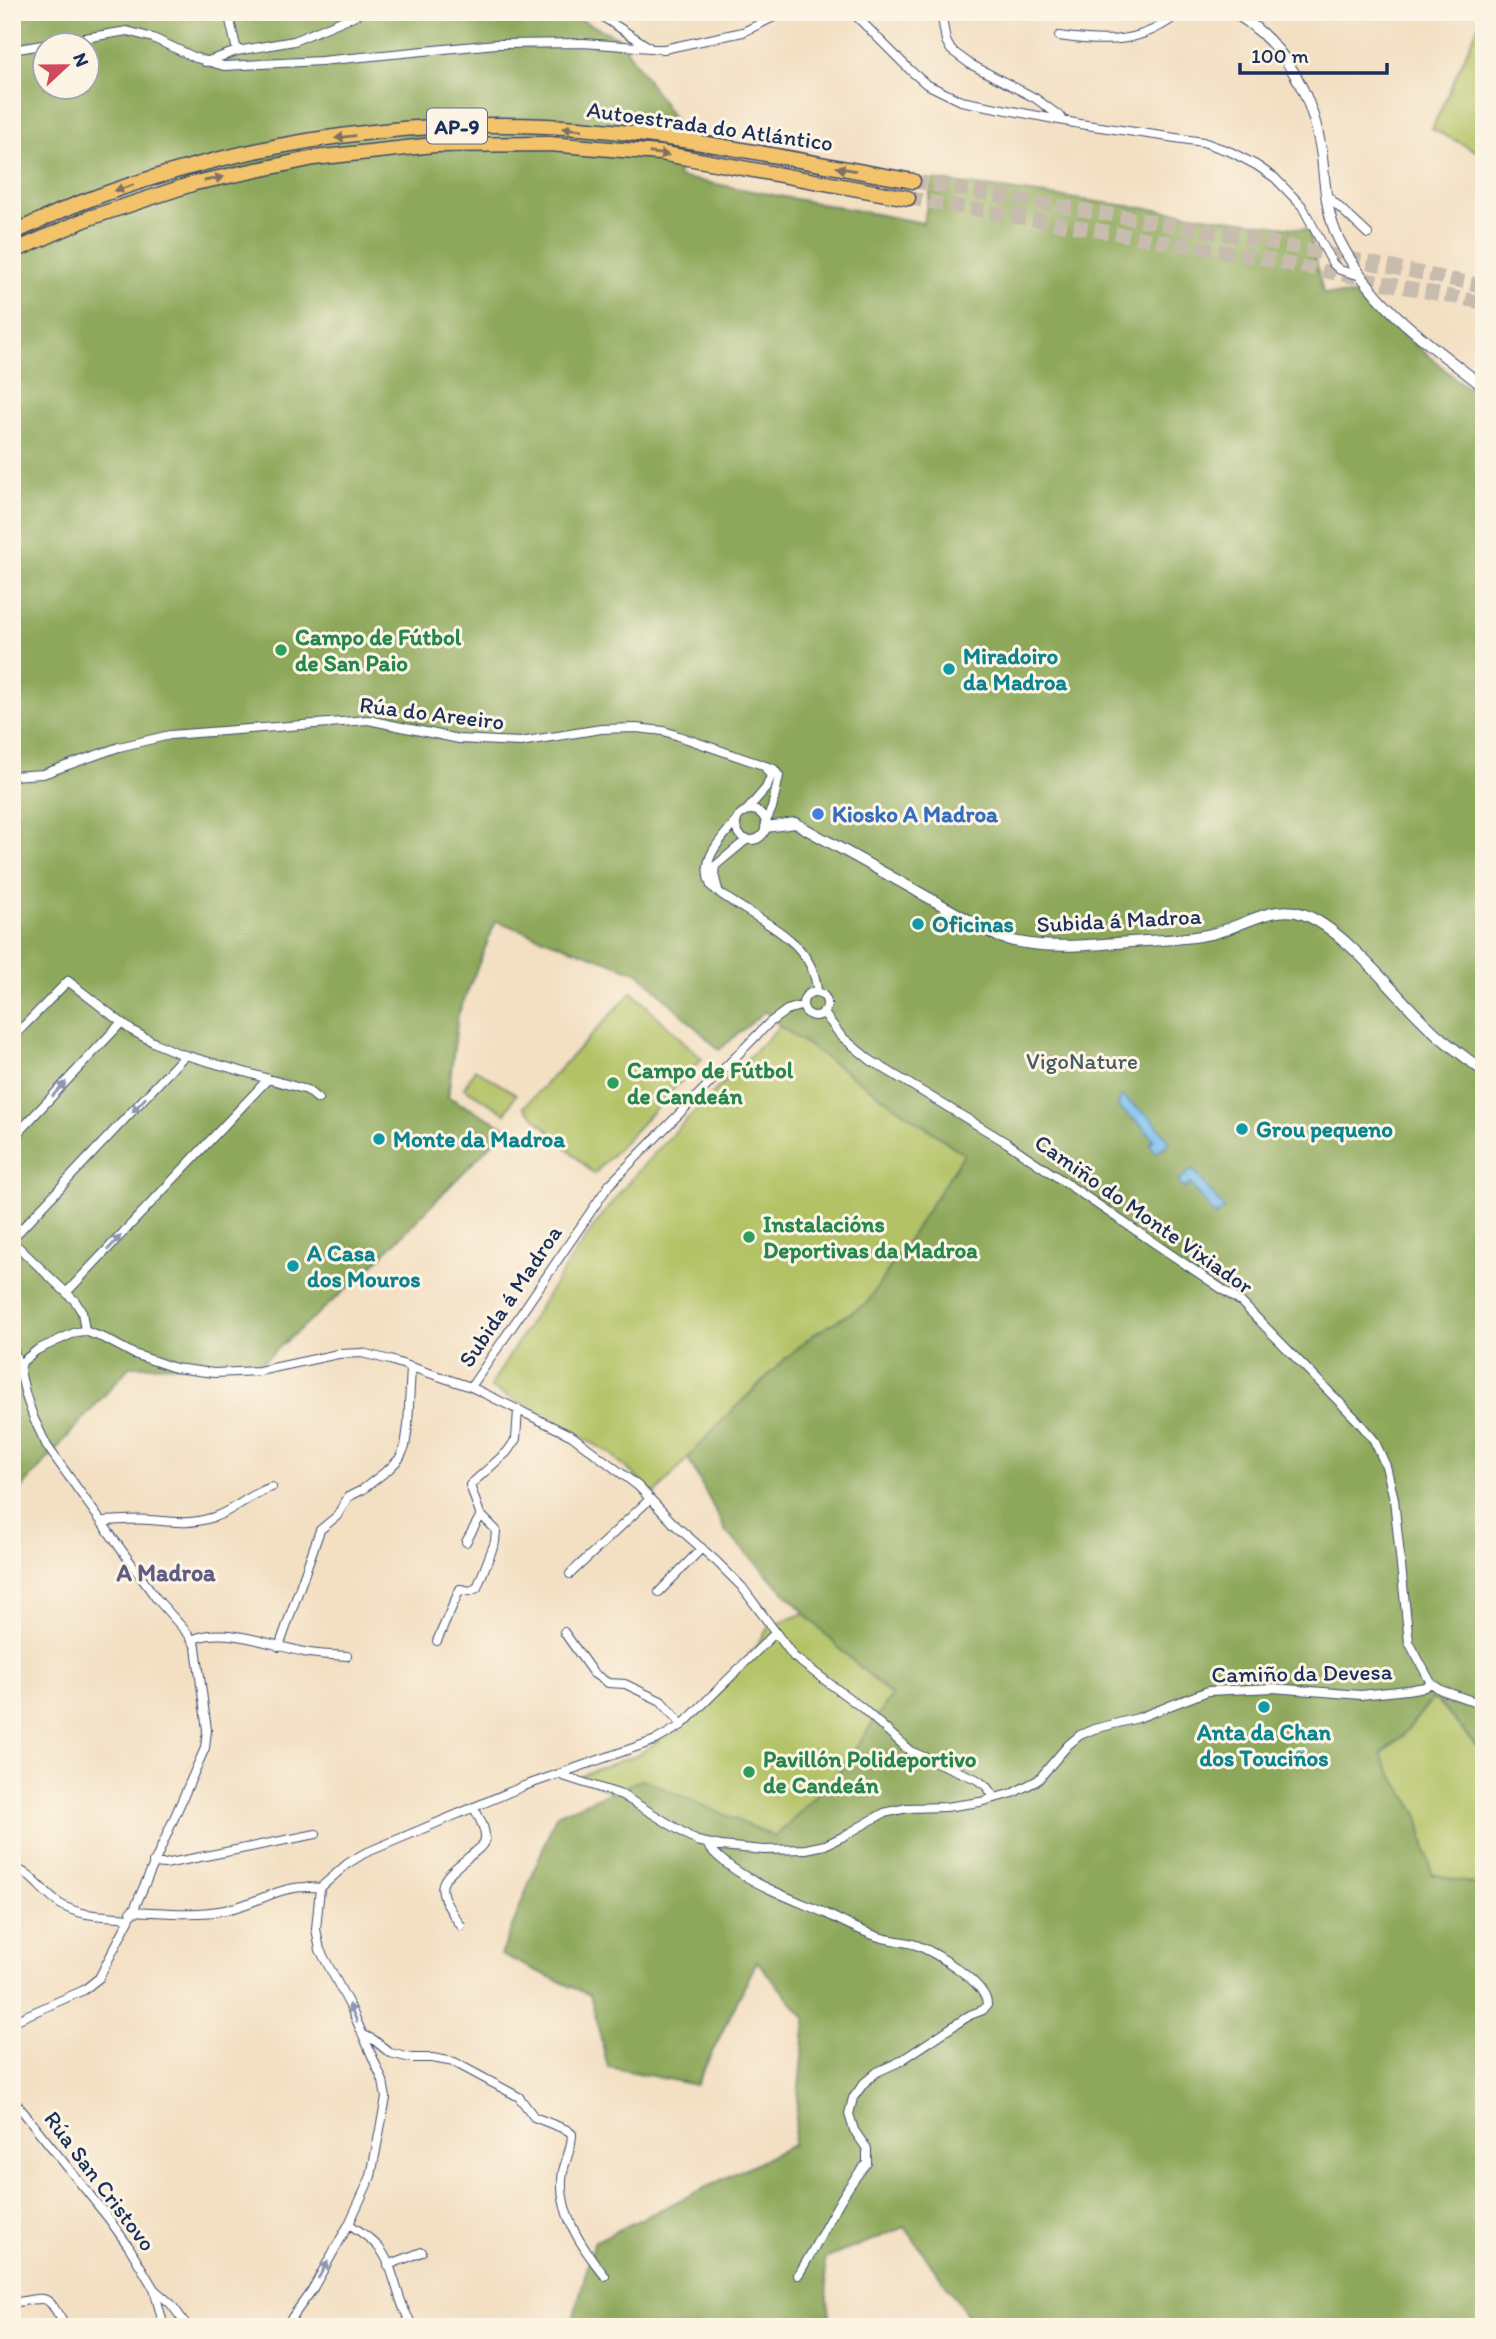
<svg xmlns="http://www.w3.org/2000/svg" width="1496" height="2339" font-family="Itim,sans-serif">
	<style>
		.green { fill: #b2c265; stroke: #667862; stroke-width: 2 }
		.forest { fill: #8da85a; stroke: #546c5c; stroke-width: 2; fill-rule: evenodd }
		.water { fill: #77bfef; stroke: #4977a6; stroke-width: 2 }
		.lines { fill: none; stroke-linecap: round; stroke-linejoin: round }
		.motorway-tunnel { stroke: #c8bcae; stroke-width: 14; stroke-dasharray: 14 7; stroke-linecap: butt }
		.minor-casing { stroke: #3b496d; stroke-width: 10 }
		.tertiary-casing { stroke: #3b496d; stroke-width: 12 }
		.motorway-casing { stroke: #3b496d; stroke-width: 17 }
		.minor { stroke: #fff; stroke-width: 8 }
		.tertiary { stroke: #fff; stroke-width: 10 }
		.motorway { stroke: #f2c36a; stroke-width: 14 }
		.oneway { fill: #7c7263 }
		.oneway2 { fill: #8d97ae }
		.leisure-dot { fill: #2e9e5b; stroke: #fcf5e5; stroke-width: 2.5 }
		.culture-dot { fill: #0f9aa8; stroke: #fcf5e5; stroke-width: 2.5 }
		.shop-dot { fill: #3f7fe0; stroke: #fcf5e5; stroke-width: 2.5 }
		.labels { text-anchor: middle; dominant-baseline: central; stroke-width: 6; stroke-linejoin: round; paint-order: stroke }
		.shield { fill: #fcf5e5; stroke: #5e6a86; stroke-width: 2 }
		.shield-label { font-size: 21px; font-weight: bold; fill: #1b2f5e }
		.street-label { font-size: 23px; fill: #1b2f5e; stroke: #fcf5e5 }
		.leisure-label { font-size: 23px; font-weight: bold; fill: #27864d; stroke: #fcf5e5; text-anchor: start }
		.culture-label { font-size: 23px; font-weight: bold; fill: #0d838f; stroke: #fcf5e5; text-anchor: start }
		.shop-label { font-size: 23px; font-weight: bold; fill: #366cbe; stroke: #fcf5e5; text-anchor: start }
		.park-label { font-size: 23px; fill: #485b60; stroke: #fcf5e5 }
		.neighbourhood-label { font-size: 24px; font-weight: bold; fill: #5f5c86; stroke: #fcf5e5 }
	</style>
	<rect width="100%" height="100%" fill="#fcf5e5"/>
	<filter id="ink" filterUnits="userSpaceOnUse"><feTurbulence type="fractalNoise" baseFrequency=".0143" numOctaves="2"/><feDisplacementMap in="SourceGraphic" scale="14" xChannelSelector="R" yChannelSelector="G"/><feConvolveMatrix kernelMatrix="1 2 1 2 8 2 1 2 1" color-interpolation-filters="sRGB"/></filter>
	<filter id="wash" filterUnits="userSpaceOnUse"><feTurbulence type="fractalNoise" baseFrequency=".00686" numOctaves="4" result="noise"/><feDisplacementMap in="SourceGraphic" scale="28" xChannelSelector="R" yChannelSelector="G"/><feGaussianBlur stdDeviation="1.57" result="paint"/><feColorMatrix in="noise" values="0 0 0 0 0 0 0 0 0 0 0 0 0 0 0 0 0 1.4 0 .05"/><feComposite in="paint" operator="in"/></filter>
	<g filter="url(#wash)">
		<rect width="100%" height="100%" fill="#f3dfc2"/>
		<path class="green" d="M1484,13v142l-52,-26z
			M632,992l70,67 -108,115 -70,-67z
			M780,1026l185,128 -98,149 -54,32 -29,25 -65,64 -64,70 -44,-40 -52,-31 -69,-36c46,-74 93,-154 152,-220 44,-49 92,-94 138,-141z
			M475,1069l41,25 -11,19 -41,-25z
			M805,1613l87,83 -54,77 -22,69 -115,-6 -122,-60 62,-23 64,-45 33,-37 32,-45z
			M1432,1699l6,3 46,53v132l-52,-13 -15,-61 -29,-44 -7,-15 21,-18z"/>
		<path class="forest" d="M12,12h539l26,6 42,20 65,96 -6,43 245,46 10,-43 376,50 14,63 36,3 99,85 26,18v1356l-45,-53 -7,-3 -30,37 -21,18 7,15 29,44 15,61 52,13v440h-508l-71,-100 -81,32 7,68h-260l23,-85 199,-97 13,-126 -49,-58 -61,124 -88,-18 -18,-72 -89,-40 55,-140 87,-36 132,58 63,-63 54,-78 -54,-49 -112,-115 -38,-74 31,-34 65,-64 29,-25 54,-32 97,-149 -184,-128 -15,-15 -46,39 -80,-77 -143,-52 -38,94 -10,82 59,31 -141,144 -106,92 -130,2 -118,133zM46,46h42v42h-42z"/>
		<path class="water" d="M1121,1096l31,23 18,23 -14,11 -6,-9 4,-5 -14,-15 -22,-17z
			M1193,1169l31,40 -9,7 -25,-32 -6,5 -6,-8z"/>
	</g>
	<g filter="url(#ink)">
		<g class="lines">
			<path class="motorway-tunnel" d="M913,181l335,57 236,48
				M908,198l346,59 230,46"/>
			<g class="minor-casing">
				<path id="minor" d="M228,12l9,39
					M603,12l3,7 43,28
					M852,12l58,58 16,14 35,17 119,23 123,18 28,10 25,13 19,13 27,28 31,58 7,6 21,6
					M941,12l5,29 5,9 19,14 65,34 26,19
					M1059,36c48,7 83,8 122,-24
					M12,50l115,-19 26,7 43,20 28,8 97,-5 175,-17 87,-1 81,6 79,-17 33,-16 13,-4
					M205,62l32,-11 57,-10 69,-29
					M1325,194l43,40
					M12,776l31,-2 76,-27 51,-12 198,-15 91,19 61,3 81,-13 35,-1 28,3 110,38 5,7 -7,32 -6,13
					M736 825a15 15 0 1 1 30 0a15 15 0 1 1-30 0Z
					M747,810l19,-22 5,-12 -7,-10
					M736,821c-16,20 -37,38 -25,65 36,32 104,49 106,106
					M718,890l-4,-16 1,-8 31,-26
					M803 1004a12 12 0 1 1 24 0a12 12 0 1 1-24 0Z
					M823,1012l18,24 29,24 137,83 234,159 116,118 17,20 12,26 8,33 15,143 22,41 10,7 43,15
					M12,1038l56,-57 63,49 24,13 23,10 129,37 11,9
					M12,1139l109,-116
					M12,1239l173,-184
					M12,1241l63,60 7,11 3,19
					M67,1292l201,-213
					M12,1344l8,27 -8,1
					M471,1387l138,-202 160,-162 18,-13 16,-5
					M101,1521c16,0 33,-3 49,-1 24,2 40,5 64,-3 21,-7 39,-25 58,-30
					M466,1542l15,-27
					M570,1574l80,-75
					M659,1592l43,-44
					M564,1632l29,41 15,10 17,1 36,17 21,24
					M192,1640c31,-15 79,5 112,12 14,3 29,3 43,4
					M437,1641l23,-52 10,2 7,-3 18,-46 1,-12 -16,-16 -10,-29 37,-33 9,-13 2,-29
					M279,1647l41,-117 17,-14 11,-19 14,-7 27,-21 10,-10 6,-12 3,-21 3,-59
					M560,1775l62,20 75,46 24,5 43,4 42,-1 19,-4 17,-8 42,-24 23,-5 39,-1 34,-5 33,-9 25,-13 30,-35 12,-10 14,-6 44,-11 70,-27 65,-3 88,7 46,-5 18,-3 6,-4
					M706,1843c26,35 80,53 119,70 18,9 35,18 54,24 12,4 26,4 37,8 19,7 72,39 71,60l-4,5 -13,5 -71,47 -22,10 -13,11 -11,15 -4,16 5,16 13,19v14c-29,33 -45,75 -69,112
					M153,1863l12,1 151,-30
					M12,1867c22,7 30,26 48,37 23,14 45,11 70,14
					M320,1888l27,-24 16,-10 161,-68 132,-46 26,-15 93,-92
					M131,1911c31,1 64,5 94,-1 36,-7 57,-28 95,-22
					M461,1926c-30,-43 -23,-44 14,-74 4,-3 9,-8 10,-13 1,-10 -6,-22 -11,-31
					M12,2022l72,-32 15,-12 31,-60 75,-170 2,-18 -11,-83 -7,-12 -33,-37 -109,-152 -13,-27 -8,-23 -6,-25 2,-9 15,-12 39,-18 9,-1 21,8 28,15 41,14 39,5 45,-2 79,-17 24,-1 28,7 81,27 101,49 66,50 36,38 42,37 26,26 52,70 67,50 49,44 66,28 10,7 8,11
					M362,2034l12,6 16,13 21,5h21l22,4 65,35 15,20 33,13 5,4c0,13 -6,25 -9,37 -7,40 19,77 42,105
					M12,2098l97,121 20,28 25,42 10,38
					M349,2224c11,7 23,15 31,25 16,20 16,54 34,78
					M388,2265l34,-13
					M155,2290l16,14 17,23
					M12,2303c41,-7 33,-9 54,24
					M285,2327l27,-37 37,-66 22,-48 15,-78 -3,-17 -32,-73 -31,-58 -4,-21 4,-41"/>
			</g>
			<g class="tertiary-casing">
				<path id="tertiary" d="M1233,12c53,31 81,85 89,145 3,28 4,57 17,83 33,66 89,103 145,147
					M766,827l29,-4 204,114c43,14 88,8 132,5 27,-2 54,-2 80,-8 29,-6 62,-31 92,-20 43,16 92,82 127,114 16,16 36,29 54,44"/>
			</g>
			<g class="motorway-casing">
				<path id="motorway" d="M12,233c24,-10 48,-23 73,-32 145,-55 306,-82 462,-75 123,6 245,34 366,55
					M12,252l77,-34 106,-35 119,-25 120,-13 115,-1 111,9 248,45"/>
			</g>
			<use href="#minor" class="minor"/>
			<use href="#tertiary" class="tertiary"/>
			<use href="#motorway" class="motorway"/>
		</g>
		<defs><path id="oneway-solid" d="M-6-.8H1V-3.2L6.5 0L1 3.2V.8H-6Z" transform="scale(1.75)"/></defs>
		<g class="oneway">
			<use href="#oneway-solid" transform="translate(572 129) rotate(-175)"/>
			<use href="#oneway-solid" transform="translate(345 137) rotate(173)"/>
			<use href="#oneway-solid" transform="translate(659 154) rotate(7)"/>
			<use href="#oneway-solid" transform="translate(846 169) rotate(-170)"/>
			<use href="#oneway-solid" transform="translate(214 179) rotate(-12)"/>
			<use href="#oneway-solid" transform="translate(124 188) rotate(162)"/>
		</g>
		<g class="oneway2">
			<use href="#oneway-solid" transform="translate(59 1089) rotate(-47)"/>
			<use href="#oneway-solid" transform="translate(139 1105) rotate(133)"/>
			<use href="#oneway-solid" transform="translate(114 1243) rotate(-47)"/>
			<use href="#oneway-solid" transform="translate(353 2013) rotate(-115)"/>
			<use href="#oneway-solid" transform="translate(323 2270) rotate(-60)"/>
		</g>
	</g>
	<g class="leisure-dot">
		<circle cx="281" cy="650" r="7"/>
		<circle cx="613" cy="1083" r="7"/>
		<circle cx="749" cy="1237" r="7"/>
		<circle cx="749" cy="1772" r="7"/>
	</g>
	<g class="culture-dot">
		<circle cx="949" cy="669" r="7"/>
		<circle cx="918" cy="924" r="7"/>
		<circle cx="1242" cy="1129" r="7"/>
		<circle cx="379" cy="1139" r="7"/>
		<circle cx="293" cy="1266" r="7"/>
		<circle cx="1264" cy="1707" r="7"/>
	</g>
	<circle class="shop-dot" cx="818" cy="814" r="7"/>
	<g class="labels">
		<rect class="shield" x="427" y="108.5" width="60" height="35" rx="5"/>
		<g class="shield-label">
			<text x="457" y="126">AP-9</text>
		</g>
		<g class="street-label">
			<text transform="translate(710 126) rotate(8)">Autoestrada do Atlántico</text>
			<text transform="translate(432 713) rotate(7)">Rúa do Areeiro</text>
			<text transform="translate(1119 920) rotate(-3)">Subida á Madroa</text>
			<text transform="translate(1144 1214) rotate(35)">Camiño do Monte Vixiador</text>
			<text transform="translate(510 1296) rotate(-56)">Subida á Madroa</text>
			<text transform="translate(1302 1673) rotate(-1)">Camiño da Devesa</text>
			<text transform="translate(100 2181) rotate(53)">Rúa San Cristovo</text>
		</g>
		<g class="leisure-label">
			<text x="295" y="637">Campo de Fútbol<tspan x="295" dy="26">de San Paio</tspan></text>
			<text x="627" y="1070">Campo de Fútbol<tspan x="627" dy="26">de Candeán</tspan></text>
			<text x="763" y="1224">Instalacións<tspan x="763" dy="26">Deportivas da Madroa</tspan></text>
			<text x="763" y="1759">Pavillón Polideportivo<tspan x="763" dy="26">de Candeán</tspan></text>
		</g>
		<g class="culture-label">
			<text x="963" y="656">Miradoiro<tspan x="963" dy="26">da Madroa</tspan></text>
			<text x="932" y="924">Oficinas</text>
			<text x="1256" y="1129">Grou pequeno</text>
			<text x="393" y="1139">Monte da Madroa</text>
			<text x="307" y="1253">A Casa<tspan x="307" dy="26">dos Mouros</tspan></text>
			<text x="1264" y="1732" text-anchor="middle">Anta da Chan<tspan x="1264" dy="26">dos Touciños</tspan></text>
		</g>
		<g class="shop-label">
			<text x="832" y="814">Kiosko A Madroa</text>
		</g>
		<g class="park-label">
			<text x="1082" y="1061">VigoNature</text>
		</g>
		<g class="neighbourhood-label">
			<text x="166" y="1572">A Madroa</text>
		</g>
	</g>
	<rect width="1496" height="2339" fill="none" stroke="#fcf5e5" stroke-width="42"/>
	<g transform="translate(66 66) rotate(68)"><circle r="33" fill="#fcf5e5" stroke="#a2a6af" stroke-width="2"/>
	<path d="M0-5L12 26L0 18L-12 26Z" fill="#d1495b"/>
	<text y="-10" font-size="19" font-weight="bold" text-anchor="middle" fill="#1b2f5e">N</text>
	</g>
	<path d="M1240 63v10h147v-10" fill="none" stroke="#1b2f5e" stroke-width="3.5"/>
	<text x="1251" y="63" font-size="21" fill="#1b2f5e" stroke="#fcf5e5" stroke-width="5" paint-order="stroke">100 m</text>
</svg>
